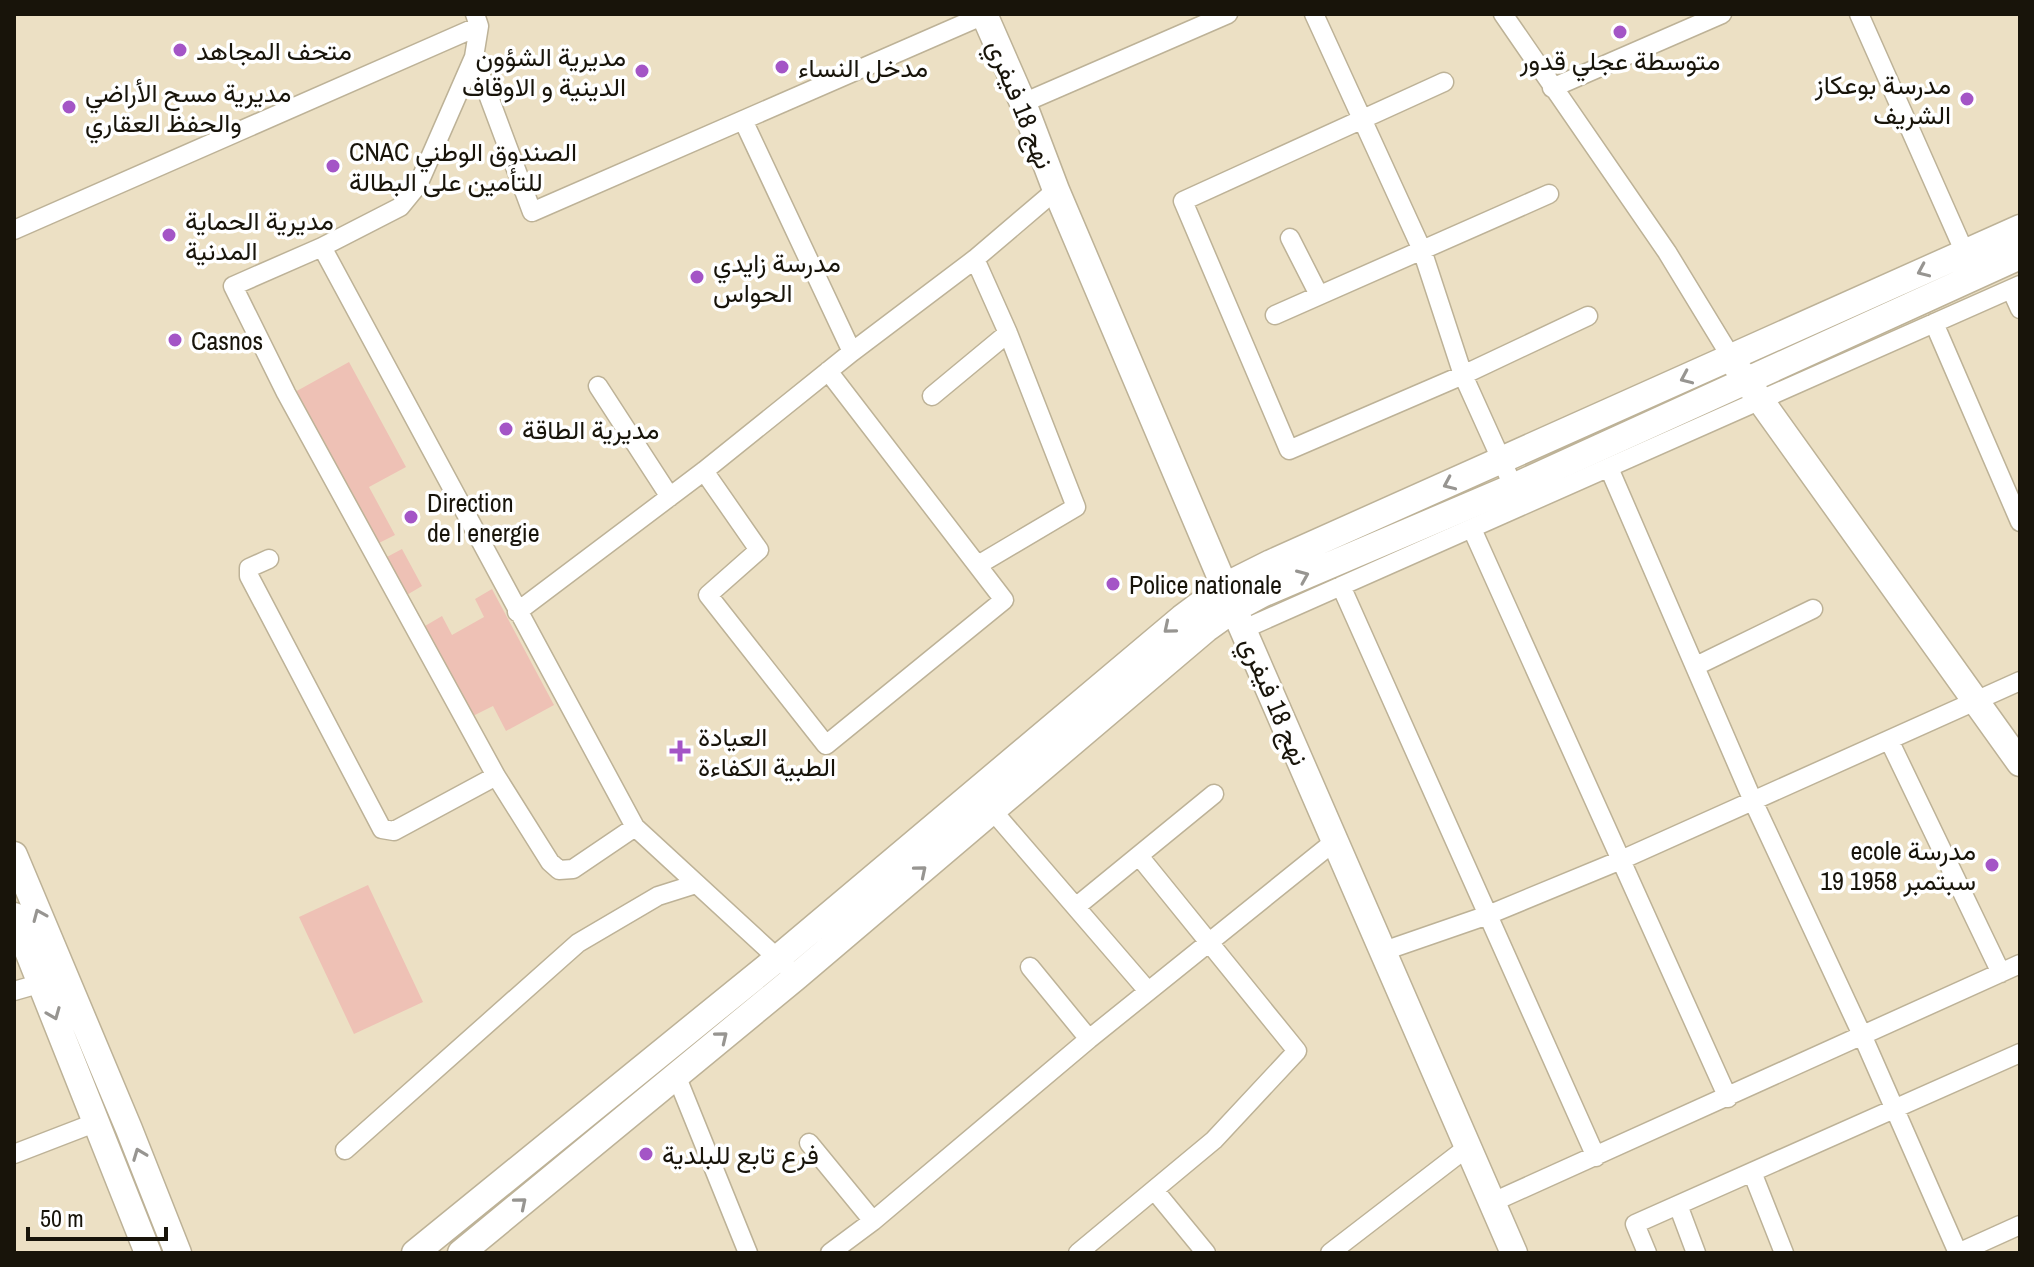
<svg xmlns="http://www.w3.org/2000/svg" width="2034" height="1267" font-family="'Archivo Narrow',Vazirmatn,sans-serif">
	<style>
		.green { fill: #eec1b5 }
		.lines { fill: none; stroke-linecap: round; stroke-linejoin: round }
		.street-casing { stroke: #bdb297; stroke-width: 21 }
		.secondary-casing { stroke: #bdb297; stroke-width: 29 }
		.street { stroke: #fff; stroke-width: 18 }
		.secondary { stroke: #fff; stroke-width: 26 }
		.oneway { stroke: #979591 }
		.poi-dot { fill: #a455c6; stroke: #fff; stroke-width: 3 }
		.labels { text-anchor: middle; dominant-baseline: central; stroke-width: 7; stroke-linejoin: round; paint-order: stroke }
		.poi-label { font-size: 26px; fill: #18140a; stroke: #fff; text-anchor: start }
		.street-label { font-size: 26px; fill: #18140a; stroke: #fff }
	</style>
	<rect width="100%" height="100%" fill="#ece0c4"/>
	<path class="green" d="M349,362l57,105 -37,20 26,48 -18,9 -82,-152z
		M402,549l20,37 -17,10 -20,-38z
		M492,589l62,116 -48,26 -13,-25 -20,10 -48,-90 17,-10 10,19 32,-18 -9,-18z
		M368,885l55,117 -69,32 -55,-117z"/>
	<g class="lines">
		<g class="street-casing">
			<path id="street" d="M1314,14l108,236 41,125 55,122
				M1503,14l164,238 64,105
				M1859,14l106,239
				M474,57l58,155 452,-197
				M1444,82l-261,119 106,249 174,-75 125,-59
				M1552,88l170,-74
				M1023,103l205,-89
				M743,120l109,232
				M14,230l465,-204
				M1290,238l29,57
				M322,247l78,-40 18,-22 56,-128 5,-31 -4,-12
				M975,259l33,74 68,174 -98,58
				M2011,289l9,20
				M1275,315l274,-121
				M1934,323l86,199
				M598,386l72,111
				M932,396l76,-63
				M1609,468l144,333 110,236 95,216 62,-28
				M704,471l55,79 -51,45 118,150 178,-145 -176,-229
				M1472,529l256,569
				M269,559l-20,9v8l133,253 12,2 102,-55
				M1341,586l255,571
				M517,612l187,-141 148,-119 123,-93 81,-69
				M1244,629l776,-344
				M1696,666l117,-57
				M1889,740l112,233
				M992,810l156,181
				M635,827l-62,42 -14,1 -9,-8 -54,-86 -210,-383 -53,-107 89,-39 313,580 151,139
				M1077,906l137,-112
				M1381,952l107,-37 133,-55 399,-179
				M1030,967l59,72
				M14,991l28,-8
				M676,1075l72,178
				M809,1143l64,78
				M345,1150l233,-207 80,-47 38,-12
				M14,1154l83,-32
				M1752,1172l32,81
				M1155,1191l51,62
				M1493,1202l527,-238
				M1678,1205l18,48
				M830,1253l43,-32 216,-182 246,-198
				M1078,1253l136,-113 83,-89 -158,-195
				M1330,1253l139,-107
				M1647,1253l-12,-29 385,-171"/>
		</g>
		<g class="secondary-casing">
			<path id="secondary" d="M984,14l39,89 33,87 178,419 280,644
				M1738,369l282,394
				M14,855l115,274 49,124
				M14,916l134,337
				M415,1253l363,-295 404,-340 43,-32 46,-23 749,-335
				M461,1253l335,-276 410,-348 28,-20 28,-15 251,-107 507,-231"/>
		</g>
		<use href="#street" class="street"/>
		<use href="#secondary" class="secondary"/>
	</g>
	<defs><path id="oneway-chevron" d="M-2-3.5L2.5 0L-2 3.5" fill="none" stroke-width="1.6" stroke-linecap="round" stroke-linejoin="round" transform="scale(2)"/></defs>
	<g class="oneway">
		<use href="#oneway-chevron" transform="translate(1923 271) rotate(156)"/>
		<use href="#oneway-chevron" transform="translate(1686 378) rotate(156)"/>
		<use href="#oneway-chevron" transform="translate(1449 484) rotate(156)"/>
		<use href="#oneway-chevron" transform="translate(1303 576) rotate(-23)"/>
		<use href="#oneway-chevron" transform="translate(1169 628) rotate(140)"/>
		<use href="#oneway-chevron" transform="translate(921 871) rotate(-40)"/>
		<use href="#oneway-chevron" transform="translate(39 915) rotate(-113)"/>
		<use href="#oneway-chevron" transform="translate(54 1014) rotate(68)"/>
		<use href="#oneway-chevron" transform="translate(722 1037) rotate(-39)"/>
		<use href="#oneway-chevron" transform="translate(139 1154) rotate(-111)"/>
		<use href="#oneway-chevron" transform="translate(521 1203) rotate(-40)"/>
	</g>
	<g class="poi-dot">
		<circle cx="1620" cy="32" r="8"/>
		<circle cx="180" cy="50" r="8"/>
		<circle cx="782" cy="67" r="8"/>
		<circle cx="642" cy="71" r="8"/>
		<circle cx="1967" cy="99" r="8"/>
		<circle cx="69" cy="107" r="8"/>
		<circle cx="333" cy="166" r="8"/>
		<circle cx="169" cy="235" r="8"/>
		<circle cx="697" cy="277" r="8"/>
		<circle cx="175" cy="340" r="8"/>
		<circle cx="506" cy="429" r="8"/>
		<circle cx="411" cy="517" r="8"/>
		<circle cx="1113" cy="584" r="8"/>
		<path d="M676 739h8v8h8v8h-8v8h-8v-8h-8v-8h8z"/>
		<circle cx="1992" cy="865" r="8"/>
		<circle cx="646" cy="1154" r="8"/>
	</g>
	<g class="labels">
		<g class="poi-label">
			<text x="196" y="50">متحف المجاهد</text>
			<text x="626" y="56" text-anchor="end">مديرية الشؤون<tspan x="626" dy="30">الدينية و الاوقاف</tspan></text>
			<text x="1620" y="60" text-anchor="middle">متوسطة عجلي قدور</text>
			<text x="798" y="67">مدخل النساء</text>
			<text x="1951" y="84" text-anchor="end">مدرسة بوعكاز<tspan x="1951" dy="30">الشريف</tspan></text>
			<text x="85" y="92">مديرية مسح الأراضي<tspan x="85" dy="30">والحفظ العقاري</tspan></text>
			<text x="349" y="151">CNAC الصندوق الوطني<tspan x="349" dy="30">للتأمين على البطالة</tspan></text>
			<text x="185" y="220">مديرية الحماية<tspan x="185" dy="30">المدنية</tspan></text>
			<text x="713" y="262">مدرسة زايدي<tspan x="713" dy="30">الحواس</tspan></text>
			<text x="191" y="340">Casnos</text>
			<text x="522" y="429">مديرية الطاقة</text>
			<text x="427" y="502">Direction<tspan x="427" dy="30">de l energie</tspan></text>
			<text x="1129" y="584">Police nationale</text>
			<text x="698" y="736">العيادة<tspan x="698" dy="30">الطبية الكفاءة</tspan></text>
			<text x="1976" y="850" text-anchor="end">ecole مدرسة<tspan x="1976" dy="30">19 سبتمبر 1958</tspan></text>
			<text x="662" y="1154">فرع تابع للبلدية</text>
		</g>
		<g class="street-label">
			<text transform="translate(1021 104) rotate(68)">نهج 18 فيفري</text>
			<text transform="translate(1275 701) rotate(67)">نهج 18 فيفري</text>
		</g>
	</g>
	<rect width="2034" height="1267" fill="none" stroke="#18140a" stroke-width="32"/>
	<path d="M28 1227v12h138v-12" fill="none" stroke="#18140a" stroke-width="4"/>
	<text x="40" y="1227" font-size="24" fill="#18140a" stroke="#ffffff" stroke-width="6" paint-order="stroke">50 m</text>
</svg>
